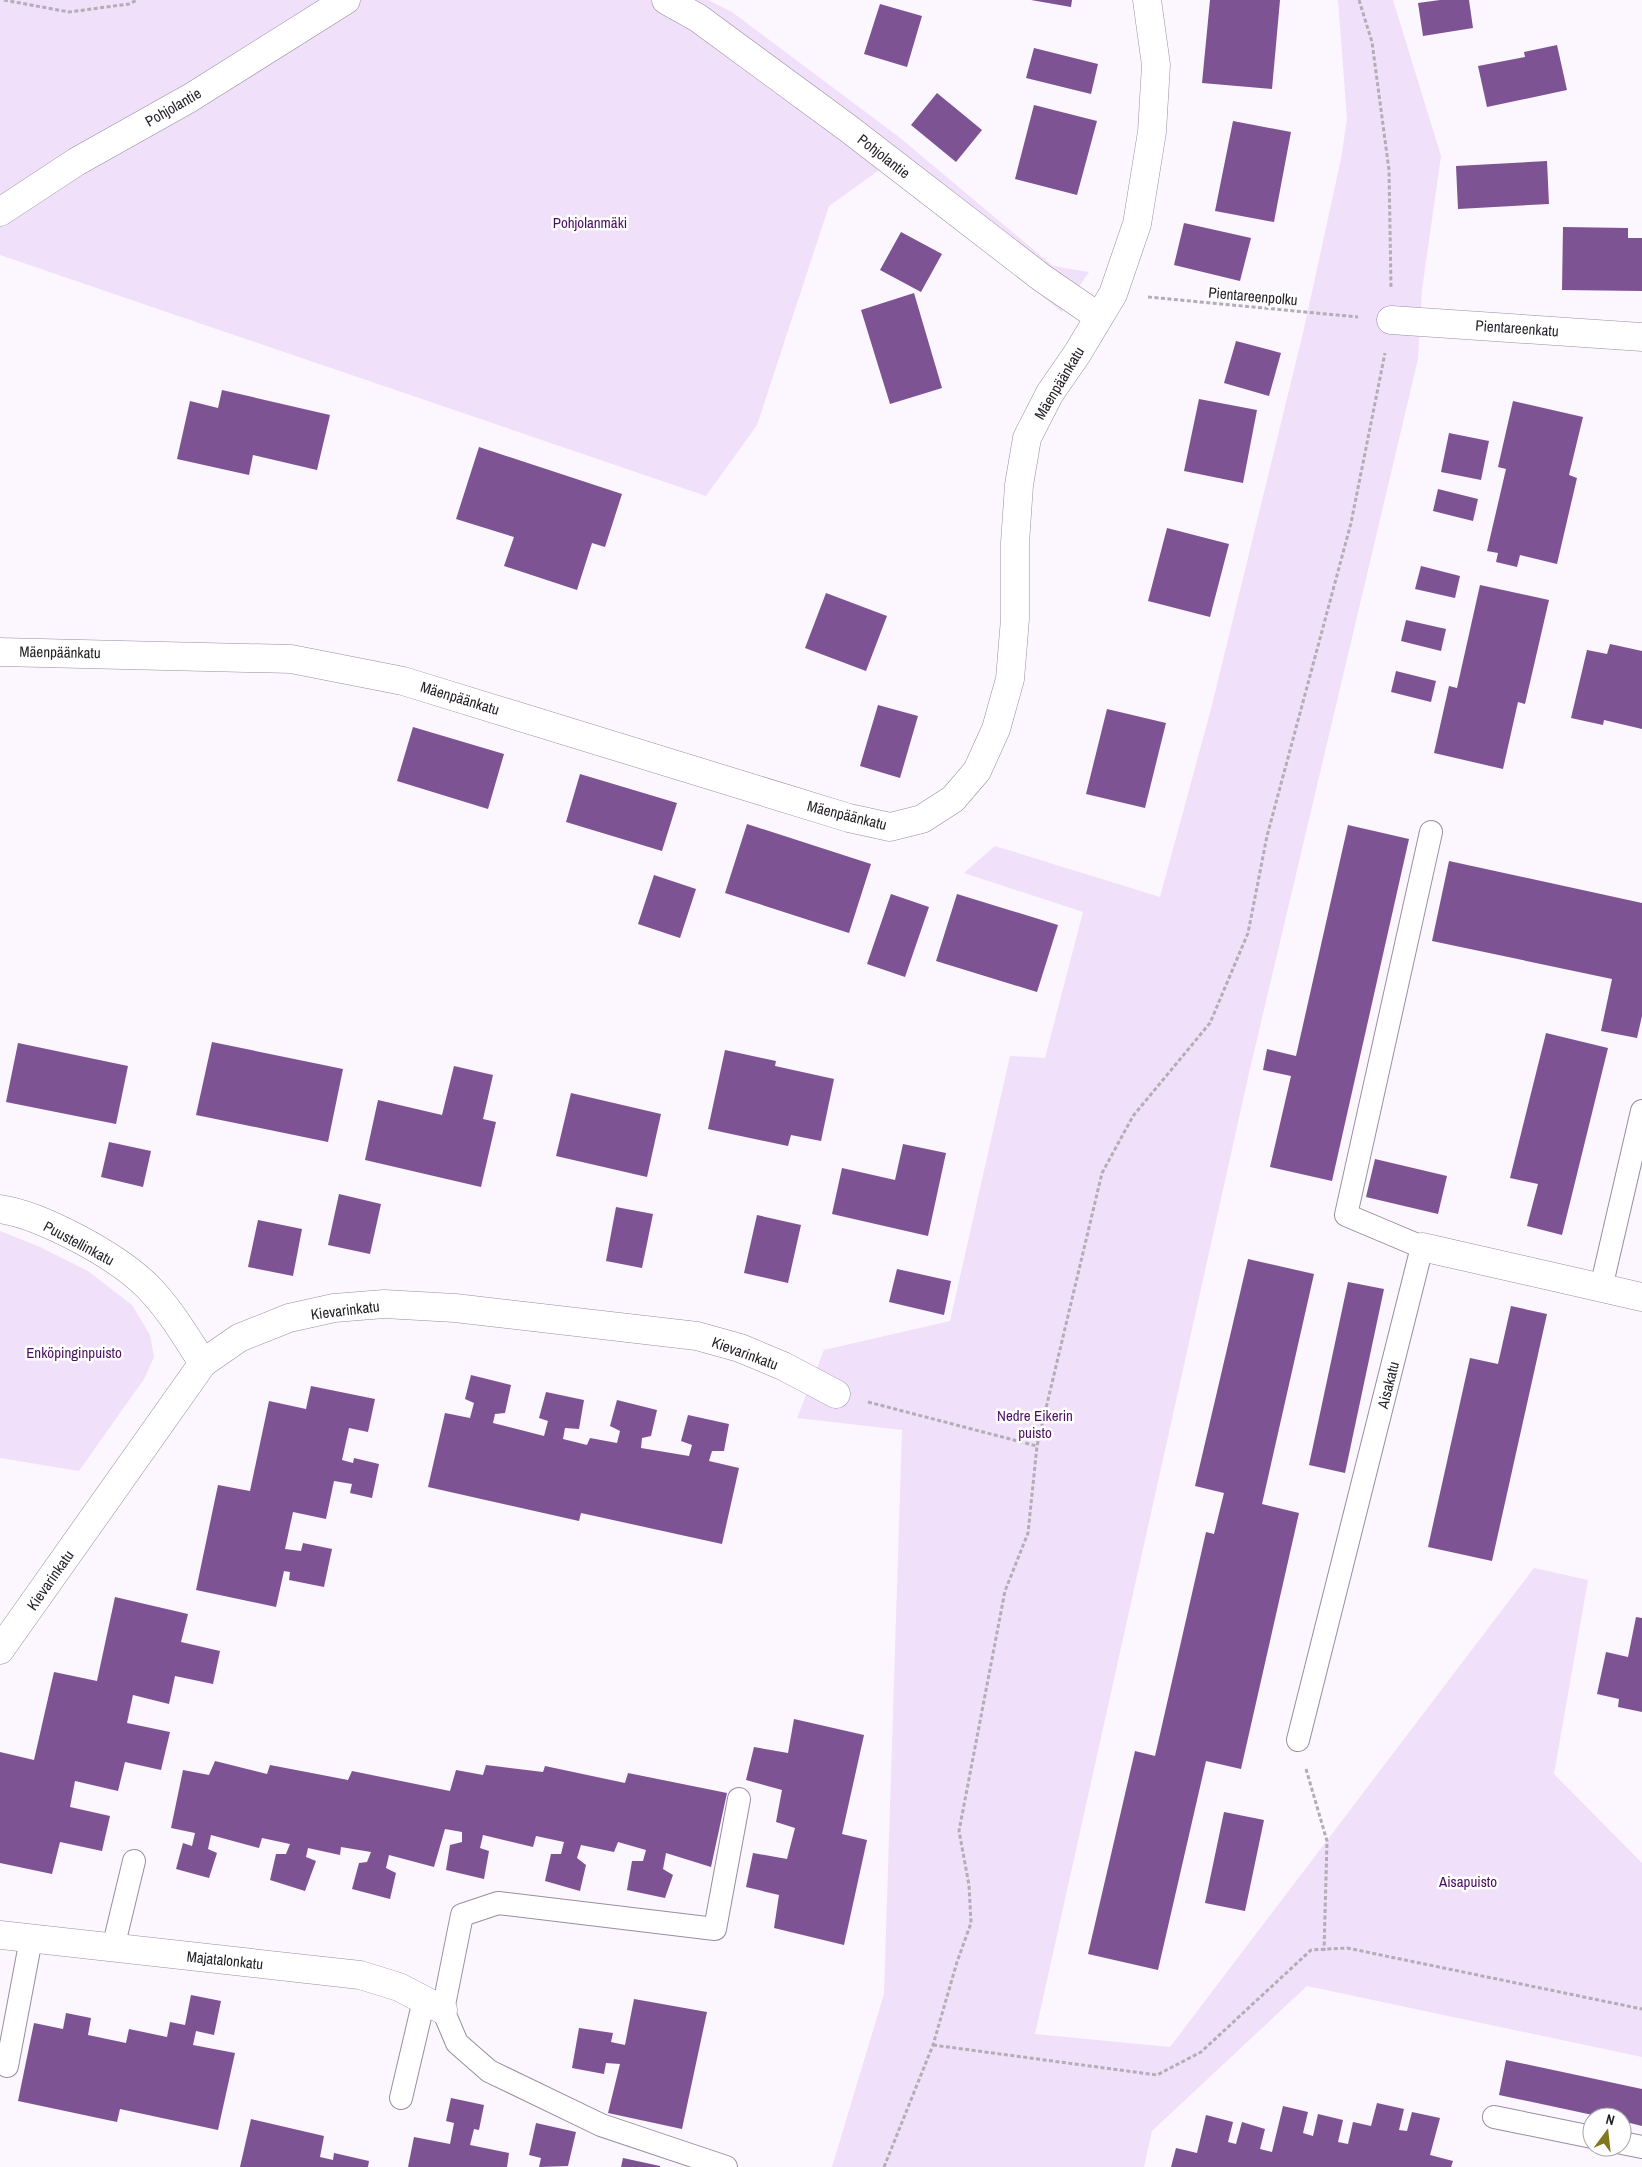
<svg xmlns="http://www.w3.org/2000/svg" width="1642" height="2167" font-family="'Archivo Narrow',sans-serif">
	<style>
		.green { fill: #f0e0f9 }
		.building { fill: #7d5393 }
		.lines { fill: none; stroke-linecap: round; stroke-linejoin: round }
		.service-casing { stroke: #998da0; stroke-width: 24 }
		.minor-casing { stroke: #998da0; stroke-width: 29 }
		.path { stroke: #b3adb6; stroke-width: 3; stroke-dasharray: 4 2.5; stroke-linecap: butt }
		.service { stroke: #fff; stroke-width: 22 }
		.minor { stroke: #fff; stroke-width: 28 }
		.labels { text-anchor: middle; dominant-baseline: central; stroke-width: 5; stroke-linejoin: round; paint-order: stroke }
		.street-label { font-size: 15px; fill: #241f27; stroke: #fff }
		.park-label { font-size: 15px; fill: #4b1063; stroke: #fff }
	</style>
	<rect width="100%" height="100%" fill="#fcf6ff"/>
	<path class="green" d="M0,0h708l24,12 167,125 154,129 36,6 -27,40 -180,-144 -53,38 -72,219 -51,71 -706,-241z
		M1338,0h55l48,156 -19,134 -4,69 -169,714 -214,961 135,13 364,-479 54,12 -34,194 88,89v194l-335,-71 -155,145 -8,36h-312l52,-173 18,-564 -105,-12 27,-68 126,-29 60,-265 35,2 38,-146 -119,-39 31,-27 165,51 51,-188 92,-376 38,-174 6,-40z
		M0,1231l40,16 48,24 44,34 18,30 4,22 -10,22 -65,92 -79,-13z"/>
	<path class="building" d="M1031,0h41l-1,7z
		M1210,0h70l-8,89 -70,-6z
		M1440,0h29l4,28 -50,8 -5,-33z
		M880,4l42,12 -15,51 -43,-13z
		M1557,45l10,45 -80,17 -9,-41 47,-9 -1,-5z
		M1034,48l64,16 -7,30 -65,-16z
		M937,93l45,37 -26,32 -45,-37z
		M1034,105l63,16 -20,74 -62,-16z
		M1233,121l58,11 -17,90 -59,-11z
		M1547,161l2,43 -91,5 -2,-43z
		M1184,223l67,15 -11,43 -66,-16z
		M1563,227l65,1v10h14v53l-80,-1z
		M901,232l41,22 -21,38 -41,-22z
		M914,293l28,95 -52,16 -29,-94z
		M1236,341l45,12 -12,43 -45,-13z
		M222,390l108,25 -13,55 -64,-15 -4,20 -72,-16 13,-58 28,7z
		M1199,399l58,11 -14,73 -59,-12z
		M1513,401l70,16 -14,58 8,3 -20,86 -37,-9 -3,12 -21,-5 2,-9 -11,-2 19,-82 -8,-2z
		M1449,433l40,8 -8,39 -40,-8z
		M479,447l143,47 -17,53 -13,-4 -15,47 -73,-24 10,-29 -58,-18z
		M1438,489l40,10 -5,22 -40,-10z
		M1167,528l62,16 -19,73 -62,-16z
		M1421,566l39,10 -5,22 -40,-9z
		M1480,585l69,15 -24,104 -7,-2 -15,67 -69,-16 15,-67 8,2z
		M826,593l61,23 -21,55 -61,-23z
		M1406,620l40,9 -5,22 -40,-10z
		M1610,644l32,7v78l-38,-9 -1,5 -32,-7 16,-68 20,4z
		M1396,671l40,10 -5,21 -40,-10z
		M878,705l40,11 -18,62 -40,-12z
		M1107,709l59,14 -21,85 -59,-14z
		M413,727l91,27 -16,55 -91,-28z
		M580,774l97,29 -15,48 -96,-29z
		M747,824l124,40 -22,69 -124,-40z
		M1348,825l61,14 -77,342 -62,-14 21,-91 -28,-6 4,-21 29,7z
		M1449,861l193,42v113l-5,22 -36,-7 11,-52 -180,-38z
		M654,875l42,14 -16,49 -42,-14z
		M891,894l38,13 -24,70 -38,-13z
		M957,894l101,31 -21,67 -101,-31z
		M1546,1033l62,15 -46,187 -35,-9 11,-42 -28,-6z
		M212,1042l131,27 -15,73 -132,-27z
		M18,1043l110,23 -12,58 -110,-22z
		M725,1050l51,11 -1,5 59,13 -13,62 -30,-6 -3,11 -80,-17z
		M454,1066l39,9 -10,44 13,3 -15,65 -116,-27 13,-60 64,15z
		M571,1093l90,21 -14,63 -91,-21z
		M109,1142l42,9 -8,36 -42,-10z
		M903,1144l43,9 -18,83 -96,-22 10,-46 53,12z
		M1375,1159l72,17 -9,38 -72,-17z
		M339,1194l42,10 -11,50 -42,-9z
		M616,1207l37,7 -11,54 -36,-7z
		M757,1215l44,10 -13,58 -44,-10z
		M258,1220l44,9 -9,47 -45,-9z
		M1248,1259l66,15 -52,230 37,9 -58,256 -35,-8 -48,209 -70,-16 47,-203 20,5 51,-224 8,2 10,-41 -29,-7z
		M897,1269l54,12 -7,34 -55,-13z
		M1348,1282l36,7 -39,184 -36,-8z
		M1511,1306l36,8 -55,247 -64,-14 42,-189 28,6z
		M471,1375l40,10 -6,28 -10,1 -2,9 51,13 4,-15 -9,-3 7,-26 38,8 -5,29 -14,-1 -2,11 24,6 3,-7 27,5 3,-12 -10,-5 7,-26 40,10 -6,26 -9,2 -1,10 48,8 3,-11 -11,-4 7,-26 41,9 -5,27h-12l-3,10 30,7 -17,76 -141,-31 -2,8 -151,-34 17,-74 25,5 4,-15 -9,-4z
		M311,1386l64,13 -7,33 -19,-4 -7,32 11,3 1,-5 25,6 -7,34 -22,-5 2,-9 -18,-3 -8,38 -33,-7 -8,37 16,2 2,-8 29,6 -8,38 -35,-7 1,-8 -6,-1 -8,36 -80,-17 22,-105 32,6 19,-90 37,8z
		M115,1597l73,17 -7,28 39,9 -7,33 -38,-8 -6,28 -36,-9 -6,28 43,9 -9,38 -36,-8 -7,29 -43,-10 -5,26 40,9 -8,35 -42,-9 -8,32 -52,-11v-111l34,8 20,-88 43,9z
		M1636,1617l6,1v94l-24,-5 1,-8 -22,-5 9,-42 22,5z
		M794,1719l70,16 -22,99 25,6 -23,105 -70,-17 5,-33 -33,-8 7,-34 34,6 8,-31 -19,-6 6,-32 -36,-10 8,-33 34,6z
		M215,1761l52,13 3,-9 78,15 4,-9 98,20 6,-21 27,5 3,-10 57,7 2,-6 80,17 3,-10 99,20 -16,74 -45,-14 -3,16 10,6 -8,23 -38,-8 5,-29h11l3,-11 -28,-8 -4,10 -33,-7 -4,13 9,7 -6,26 -35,-10 6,-27h10l3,-12 -28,-6 -3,11 -50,-12 -3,13 9,3 -5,28 -38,-9 4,-25 12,-3v-10l-17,-3 -11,38 -45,-12 -3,13 10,5 -6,26 -38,-10 7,-26 8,-1 4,-10 -30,-5 -1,8 -32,-7 -2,9 10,4 -11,30 -35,-11 6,-26h10l4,-10 -28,-6 -3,10 -48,-13 -3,14 9,4 -8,25 -33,-9 7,-26 9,3 3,-13 -24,-5 12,-58 26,5z
		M1224,1812l40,8 -19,91 -40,-8z
		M191,1995l30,6 -7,34 -18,-4 -3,14 42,8 -17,77 -98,-21 -3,13 -99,-21 16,-78 29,6 3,-16 25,5 -3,17 38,8 3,-14 38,8 3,-15 15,3z
		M634,1999l73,13 -25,117 -74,-16 12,-49 -14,-1 -2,11 -32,-6 7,-40 34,5 -2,9 14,3z
		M1506,2060l136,29v37l-20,-5v-4h-20l-103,-22z
		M451,2098l33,7 -5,25 -5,-1 -4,16 39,8 -2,14h-99l6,-30 36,7 4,-21 -8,-2z
		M1377,2103l27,6 -5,21 8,1 5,-19 28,6 -10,37 23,6 -2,6h-280l5,-19 21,5 9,-38 27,7 -5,20 8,2 6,-22 23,7 -5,20 12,3 11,-46 25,6 -5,21 10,3 5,-22 25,6 -5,22 10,2 5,-22 18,4z
		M251,2119l73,17 -4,21 13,3 1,-7 35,8 -1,6h-128z
		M536,2123l40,9 -8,34 -29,1 2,-9 -12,-3z
		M623,2158l37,8v1h-39z"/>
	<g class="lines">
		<g class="service-casing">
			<path id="service" d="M1601,1288l41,-177
				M1298,1740l124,-493 -76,-32 85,-383
				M113,1948l21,-87
				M7,2066l24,-127
				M401,2098l23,-98
				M1494,2117l98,20
				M1622,2143l20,4
				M726,2167l-125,-42 -112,-54 -32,-28 -14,-33 19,-95 36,-12 217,26 24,-130"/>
		</g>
		<g class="minor-casing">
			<path id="minor" d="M666,0l32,18 151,111 193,149 57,39
				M0,212l76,-50 114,-64 156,-98
				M1391,320l251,17
				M0,652l291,7 112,22 446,137 41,9 32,-8 31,-20 24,-28 19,-42 14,-50 5,-60v-76l4,-58 8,-47 23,-45 27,-39 36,-60 24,-70 15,-92 4,-67 -9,-65
				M0,1209c42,6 117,47 147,77 23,23 39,51 56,77
				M1422,1247l220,50
				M0,1650l203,-287 36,-25 50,-20 45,-10 50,-4 71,4 242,28 43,12 43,18 53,28
				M0,1935l360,40 39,12 44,23"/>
		</g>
		<path class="path" d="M4,0l65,12 60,-8 8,-4
			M1359,0l13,42 17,128 2,117
			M1148,297l210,20
			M868,1402l169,44
			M1306,1769l21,72 -3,110
			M933,2045l224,30 44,-23 110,-102 36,-2 295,61
			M884,2167l49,-122 24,-83 14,-39 -2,-38 -10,-54 46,-240 23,-58 9,-87 65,-273 31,-57 77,-93 38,-90 19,-97 84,-313 34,-170"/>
		<use href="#service" class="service"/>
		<use href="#minor" class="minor"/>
	</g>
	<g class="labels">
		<g class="street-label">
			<text transform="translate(173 107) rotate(-30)">Pohjolantie</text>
			<text transform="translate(884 156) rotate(38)">Pohjolantie</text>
			<text transform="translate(1253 296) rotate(5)">Pientareenpolku</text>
			<text transform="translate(1517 328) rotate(4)">Pientareenkatu</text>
			<text transform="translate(1059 383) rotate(-59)">Mäenpäänkatu</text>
			<text transform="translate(60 652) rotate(1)">Mäenpäänkatu</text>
			<text transform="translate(460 698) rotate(17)">Mäenpäänkatu</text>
			<text transform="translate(847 815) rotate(14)">Mäenpäänkatu</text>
			<text transform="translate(79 1243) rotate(28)">Puustellinkatu</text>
			<text transform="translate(345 1310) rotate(-7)">Kievarinkatu</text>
			<text transform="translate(745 1353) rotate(20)">Kievarinkatu</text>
			<text transform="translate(1388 1385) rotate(-76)">Aisakatu</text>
			<text transform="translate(50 1580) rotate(-55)">Kievarinkatu</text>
			<text transform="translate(225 1960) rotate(6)">Majatalonkatu</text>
		</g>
		<g class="park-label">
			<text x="590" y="222">Pohjolanmäki</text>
			<text x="74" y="1352">Enköpinginpuisto</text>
			<text x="1035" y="1415">Nedre Eikerin<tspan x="1035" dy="17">puisto</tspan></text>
			<text x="1468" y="1881">Aisapuisto</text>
		</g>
	</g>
	<g transform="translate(1607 2132) rotate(15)"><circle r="24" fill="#ffffff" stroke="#a7a5a9"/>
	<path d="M0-4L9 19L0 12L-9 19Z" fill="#81781d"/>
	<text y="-8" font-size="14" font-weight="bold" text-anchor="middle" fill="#241f27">N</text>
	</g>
</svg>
